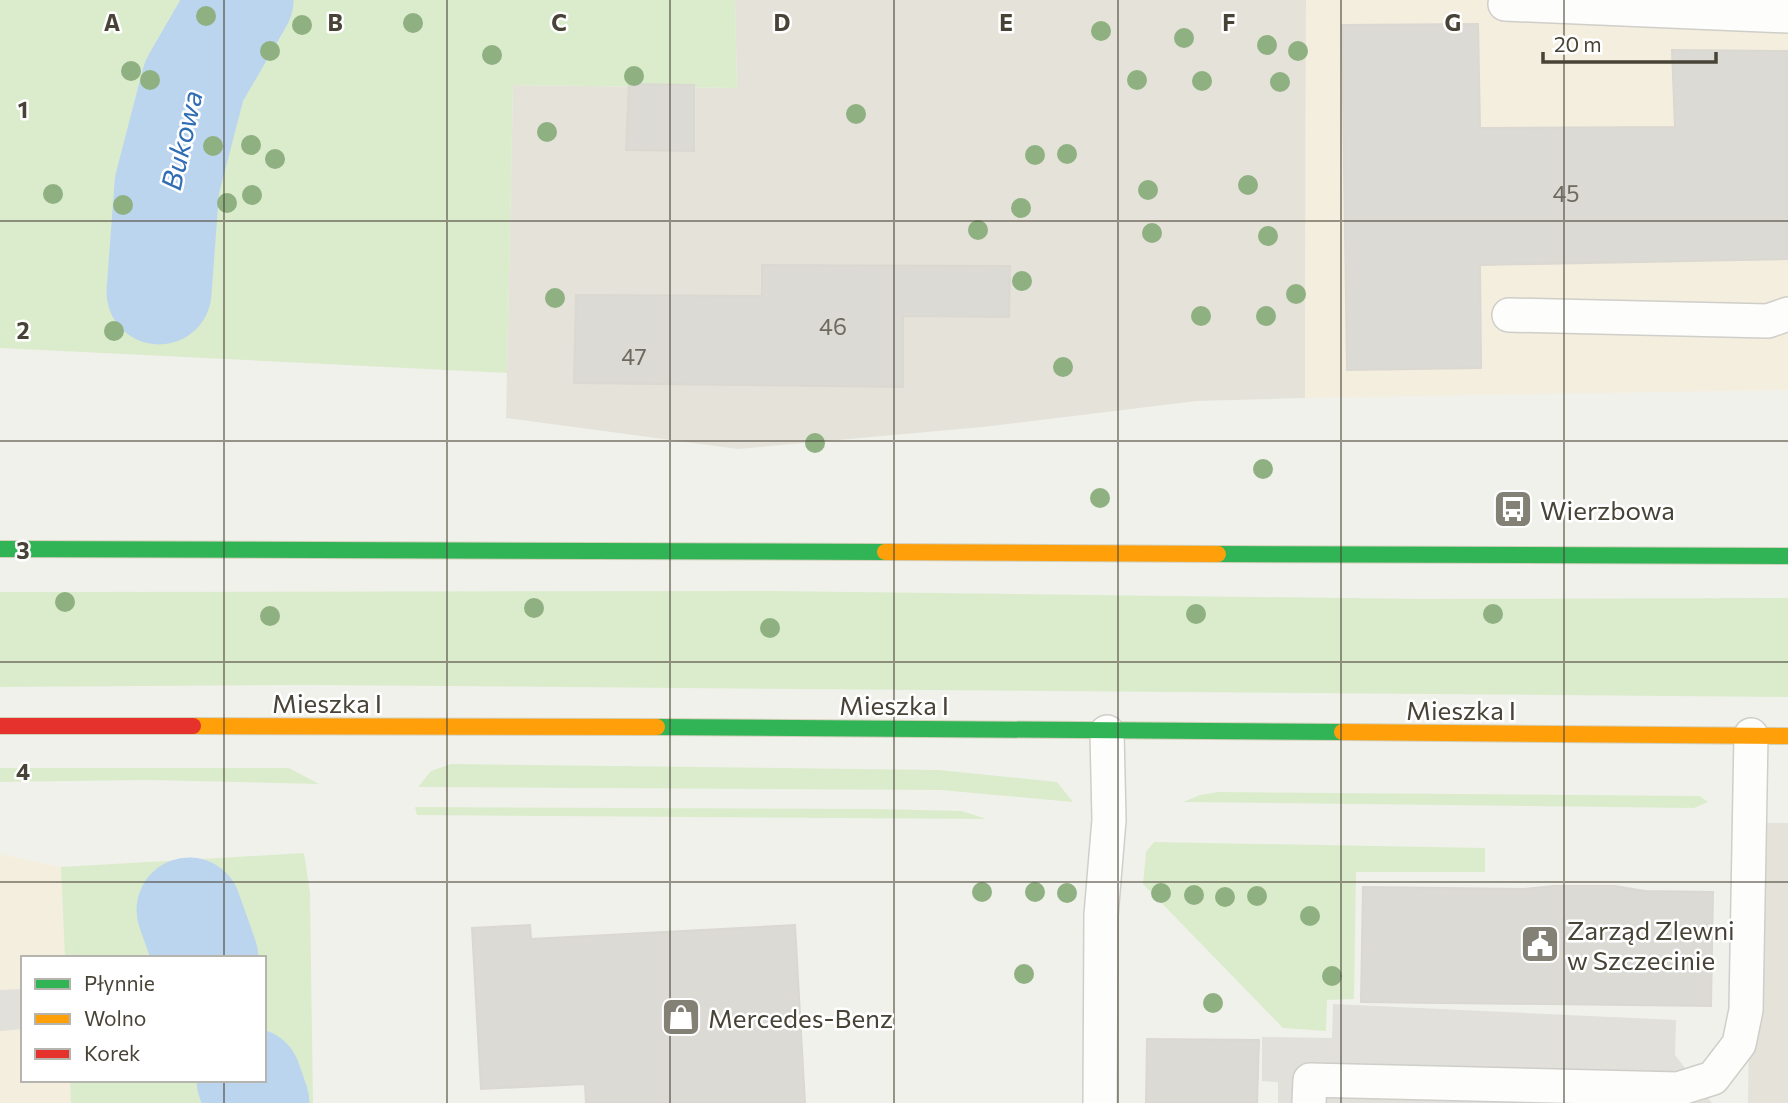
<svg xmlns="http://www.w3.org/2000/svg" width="1788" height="1103" font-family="Commissioner,sans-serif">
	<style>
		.residential { fill: #e5e3d9 }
		.commercial { fill: #f4eedf }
		.green { fill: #dbeccc }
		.parking { fill: #e1e0db }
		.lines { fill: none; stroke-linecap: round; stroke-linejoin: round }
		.river { stroke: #bcd5ef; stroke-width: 105 }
		.building { fill: #dbdad4; stroke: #dad8d1; stroke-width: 2 }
		.lane-casing { stroke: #cfcec9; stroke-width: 36 }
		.fast-casing { stroke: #d3cfb9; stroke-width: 18 }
		.slow-casing { stroke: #d3cfb9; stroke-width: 18 }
		.jam-casing { stroke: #d3cfb9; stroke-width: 18 }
		.lane { stroke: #fdfdfc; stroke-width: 33 }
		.fast { stroke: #30b455; stroke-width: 16 }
		.slow { stroke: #ff9f0a; stroke-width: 16 }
		.jam { stroke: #e5322d; stroke-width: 16 }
		.tree { fill: #8fb081 }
		.grid { fill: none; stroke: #484337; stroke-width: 2; stroke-opacity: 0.55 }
		.labels { text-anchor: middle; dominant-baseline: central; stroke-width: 5; stroke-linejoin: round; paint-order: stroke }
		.number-label { font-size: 23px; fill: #6e6a5f }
		.poi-label { font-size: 26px; fill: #484337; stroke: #fff; text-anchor: start }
		.street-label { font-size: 26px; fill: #484337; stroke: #fff }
		.water-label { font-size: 28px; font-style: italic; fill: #306db4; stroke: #fff }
		.grid-label { font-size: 23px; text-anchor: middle; font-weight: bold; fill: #484337; stroke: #fff; stroke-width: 5; stroke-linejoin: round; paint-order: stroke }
	</style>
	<rect width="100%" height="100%" fill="#f1f1ec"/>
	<path class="residential" d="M735,0h571l-1,398 -108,3 -214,26 -245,22 -232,-31 7,-333 224,3z
		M1751,823h37v280h-40z"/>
	<path class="commercial" d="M1306,0h482v390l-483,8z
		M0,854l61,13 4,91h-42v122h47l1,23h-71z"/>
	<path class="green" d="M0,0h735l2,88 -224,-3 -6,288 -507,-25z
		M775,591l648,8 365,-1v99l-1478,-12 -310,2v-95z
		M451,764l488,6 118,12 16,20 -132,-12 -523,-3 13,-16z
		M0,768h289l30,16 -171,-4 -148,2z
		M1218,792l482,4 8,6 -14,6 -511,-6 17,-7z
		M415,807l463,2 84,2 24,8 -569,-4z
		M1154,842l331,6v24h-129l-2,127 -27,1 -1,31 -43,-3 -140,-144 3,-32z
		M304,853l6,39 3,211h-242l-1,-23h194v-122h-199l-4,-91z"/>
	<path class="parking" d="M21,989l2,40 -23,2v-41z
		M1333,1004l343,16 -1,35 37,48h-434v-21l-16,-1v-44l70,1z"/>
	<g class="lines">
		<path class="river" d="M159,292l8,-107 27,-104 47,-81
			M189,910l17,48
			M249,1080l8,23"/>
	</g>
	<path class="building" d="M1478,24l2,104 195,-1 -3,-77 116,1v208l-308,6 1,103 -134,2 -5,-345z
		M629,84l65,1v66l-68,-1z
		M762,265l248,1 -1,51 -106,-1v71l-329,-4 2,-88 186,1z
		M1553,886h62l30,5 68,1 -2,114 -350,-4 2,-115 161,2z
		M530,925l1,14 264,-14 10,178h-219l-1,-19 -104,5 -9,-161z
		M1147,1039l112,1 -2,63h-111z"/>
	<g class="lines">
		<g class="lane-casing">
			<path id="lane" d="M1505,4l283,12
				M1509,315l259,6 20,-7
				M1100,1103l1,-188 8,-95 -2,-88
				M1309,1103l1,-23 368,9 35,-11 26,-34 7,-34 5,-275"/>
		</g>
		<g class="fast-casing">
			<path id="fast" d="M0,549l885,3
				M1218,554l570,2
				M657,727l685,5"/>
		</g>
		<g class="slow-casing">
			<path id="slow" d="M885,552l333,2
				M193,726l464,1
				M1342,732l446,4"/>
		</g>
		<g class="jam-casing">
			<path id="jam" d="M0,726h193"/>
		</g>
		<use href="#lane" class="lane"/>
		<use href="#fast" class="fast"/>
		<use href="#slow" class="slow"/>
		<use href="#jam" class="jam"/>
	</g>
	<g class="tree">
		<circle cx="206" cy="16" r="10"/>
		<circle cx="413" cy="23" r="10"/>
		<circle cx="302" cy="25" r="10"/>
		<circle cx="1101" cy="31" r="10"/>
		<circle cx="1184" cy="38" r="10"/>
		<circle cx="1267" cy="45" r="10"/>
		<circle cx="270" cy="51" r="10"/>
		<circle cx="1298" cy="51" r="10"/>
		<circle cx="492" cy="55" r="10"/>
		<circle cx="131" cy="71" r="10"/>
		<circle cx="634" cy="76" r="10"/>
		<circle cx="150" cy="80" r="10"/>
		<circle cx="1137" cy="80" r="10"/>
		<circle cx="1202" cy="81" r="10"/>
		<circle cx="1280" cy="82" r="10"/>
		<circle cx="856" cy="114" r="10"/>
		<circle cx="547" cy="132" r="10"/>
		<circle cx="251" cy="145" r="10"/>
		<circle cx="213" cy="146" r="10"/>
		<circle cx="1067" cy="154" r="10"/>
		<circle cx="1035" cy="155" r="10"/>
		<circle cx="275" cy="159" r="10"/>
		<circle cx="1248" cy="185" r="10"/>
		<circle cx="1148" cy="190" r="10"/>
		<circle cx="53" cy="194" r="10"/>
		<circle cx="252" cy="195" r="10"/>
		<circle cx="227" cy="203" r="10"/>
		<circle cx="123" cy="205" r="10"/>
		<circle cx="1021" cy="208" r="10"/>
		<circle cx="978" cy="230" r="10"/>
		<circle cx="1152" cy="233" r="10"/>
		<circle cx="1268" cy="236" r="10"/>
		<circle cx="1022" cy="281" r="10"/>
		<circle cx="1296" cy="294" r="10"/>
		<circle cx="555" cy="298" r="10"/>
		<circle cx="1201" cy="316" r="10"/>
		<circle cx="1266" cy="316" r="10"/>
		<circle cx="114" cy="331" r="10"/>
		<circle cx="1063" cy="367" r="10"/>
		<circle cx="815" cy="443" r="10"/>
		<circle cx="1263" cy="469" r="10"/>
		<circle cx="1100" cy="498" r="10"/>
		<circle cx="65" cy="602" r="10"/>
		<circle cx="534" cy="608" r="10"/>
		<circle cx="1196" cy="614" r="10"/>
		<circle cx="1493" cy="614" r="10"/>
		<circle cx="270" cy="616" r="10"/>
		<circle cx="770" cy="628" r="10"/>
		<circle cx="982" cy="892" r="10"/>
		<circle cx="1035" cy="892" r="10"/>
		<circle cx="1067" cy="893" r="10"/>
		<circle cx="1161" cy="893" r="10"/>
		<circle cx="1194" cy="895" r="10"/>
		<circle cx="1257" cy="896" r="10"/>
		<circle cx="1225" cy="897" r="10"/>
		<circle cx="1310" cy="916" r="10"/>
		<circle cx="1024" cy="974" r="10"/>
		<circle cx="1332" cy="976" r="10"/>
		<circle cx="1213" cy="1003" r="10"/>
	</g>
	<path class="grid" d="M224,0v958M447,0v1103M670,0v1103M894,0v1103M1118,0v1103M1341,0v1103M1564,0v1103M0,221h1788M0,441h1788M0,662h1788M0,882h1788M224,1080v23"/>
	<defs>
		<g id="bus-square" transform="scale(2.0125)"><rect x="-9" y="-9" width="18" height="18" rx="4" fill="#838076" stroke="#fff"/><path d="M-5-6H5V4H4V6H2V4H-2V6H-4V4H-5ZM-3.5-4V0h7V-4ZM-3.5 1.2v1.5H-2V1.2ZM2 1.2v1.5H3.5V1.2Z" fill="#fff"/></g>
		<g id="civic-square" transform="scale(2.0125)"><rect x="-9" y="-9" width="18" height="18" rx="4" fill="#838076" stroke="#fff"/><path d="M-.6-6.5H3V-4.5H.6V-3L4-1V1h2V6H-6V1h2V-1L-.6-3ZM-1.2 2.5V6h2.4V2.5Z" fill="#fff"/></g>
		<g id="shop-square" transform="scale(2.0125)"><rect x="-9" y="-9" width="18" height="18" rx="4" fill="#838076" stroke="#fff"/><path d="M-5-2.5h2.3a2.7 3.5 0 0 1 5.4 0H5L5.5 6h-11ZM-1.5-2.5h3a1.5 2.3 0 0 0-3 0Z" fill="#fff"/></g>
	</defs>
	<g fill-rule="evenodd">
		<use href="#bus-square" x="1513" y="509"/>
		<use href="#civic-square" x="1540" y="944"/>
		<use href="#shop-square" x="681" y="1017"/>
	</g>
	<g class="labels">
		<g class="number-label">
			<text x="1566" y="193">45</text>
			<text x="833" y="326">46</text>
			<text x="634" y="356">47</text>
		</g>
		<g class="poi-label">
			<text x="1540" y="509">Wierzbowa</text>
			<text x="1567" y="929">Zarząd Zlewni<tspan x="1567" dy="30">w Szczecinie</tspan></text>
			<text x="708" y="1017">Mercedes-Benz</text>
		</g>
		<g class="street-label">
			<text x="327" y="702">Mieszka I</text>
			<text x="894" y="704">Mieszka I</text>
			<text x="1461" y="709">Mieszka I</text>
		</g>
		<g class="water-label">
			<text transform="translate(181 140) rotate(-77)">Bukowa</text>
		</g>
	</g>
	<g class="grid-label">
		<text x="112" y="31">A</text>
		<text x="335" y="31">B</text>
		<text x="559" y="31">C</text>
		<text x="782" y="31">D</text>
		<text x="1006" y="31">E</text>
		<text x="1229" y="31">F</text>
		<text x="1453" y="31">G</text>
		<text x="23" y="118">1</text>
		<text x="23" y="339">2</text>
		<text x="23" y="559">3</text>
		<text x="23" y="780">4</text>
	</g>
	<rect x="21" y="956" width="245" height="126" fill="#ffffff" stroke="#b6b4af" stroke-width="2"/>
	<rect x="35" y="979" width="35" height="10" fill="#30b455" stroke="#b6b4af" stroke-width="2"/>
	<text x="84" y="991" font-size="21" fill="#484337">Płynnie</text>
	<rect x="35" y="1014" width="35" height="10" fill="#ff9f0a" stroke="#b6b4af" stroke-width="2"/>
	<text x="84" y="1026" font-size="21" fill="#484337">Wolno</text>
	<rect x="35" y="1049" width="35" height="10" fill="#e5322d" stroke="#b6b4af" stroke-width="2"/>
	<text x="84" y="1061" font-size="21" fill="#484337">Korek</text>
	<path d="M1543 52v10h173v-10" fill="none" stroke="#484337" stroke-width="3.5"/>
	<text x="1554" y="52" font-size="21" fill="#484337" stroke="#ffffff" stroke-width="5" paint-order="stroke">20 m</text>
</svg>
